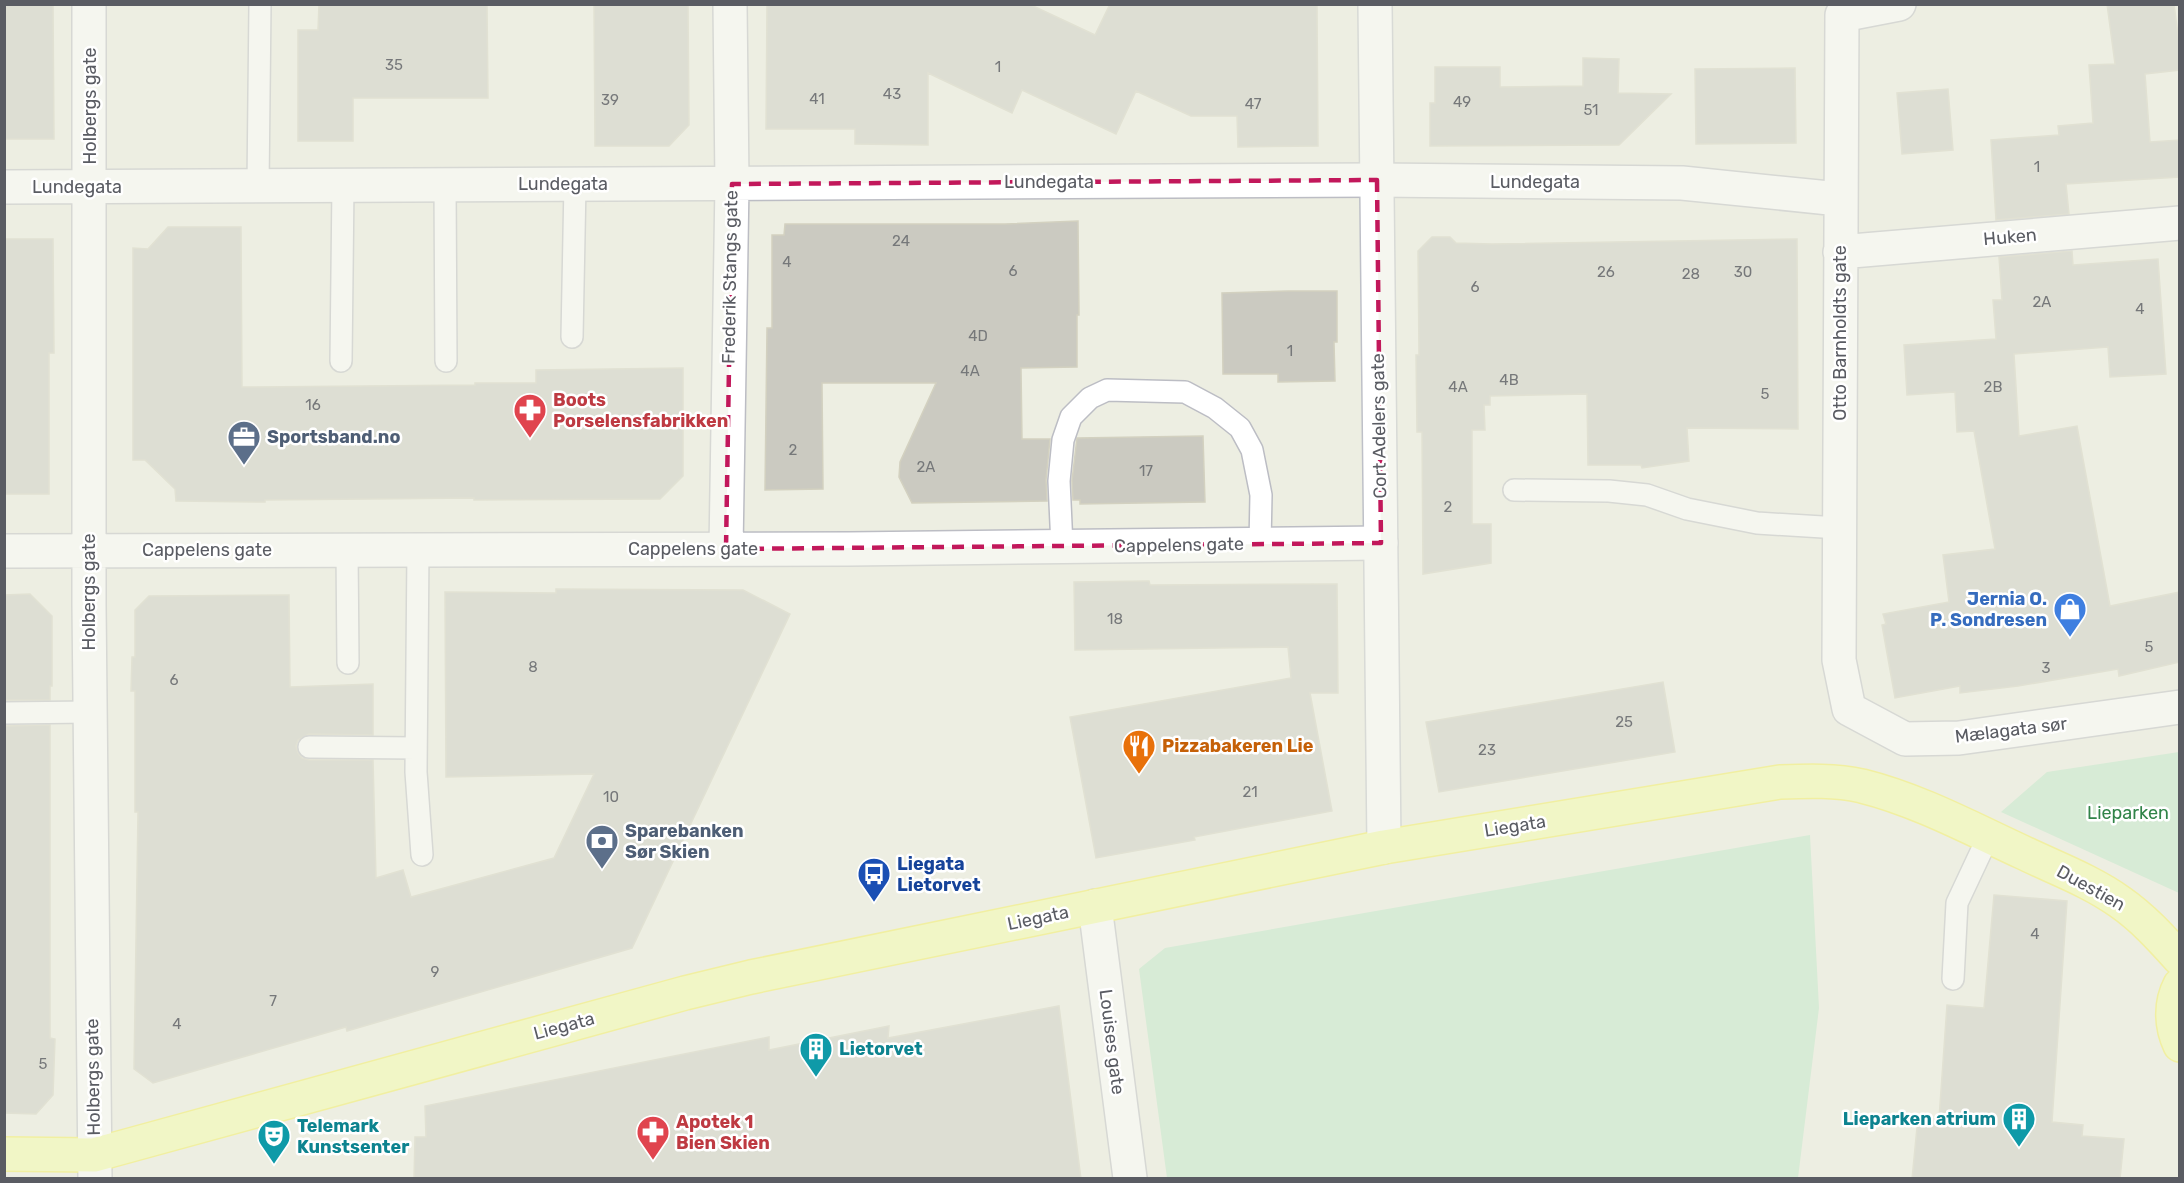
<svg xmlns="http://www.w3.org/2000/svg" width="2184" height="1183" font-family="Rubik,sans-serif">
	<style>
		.green { fill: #bde6c7 }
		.building { fill: #cbcac1; stroke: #d3d1c0; stroke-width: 1.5 }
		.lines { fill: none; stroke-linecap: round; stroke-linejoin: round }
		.lane-casing { stroke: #bcbdc4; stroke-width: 24 }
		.street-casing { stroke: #bcbdc4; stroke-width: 36 }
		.secondary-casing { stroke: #bec0c8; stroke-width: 36 }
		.primary-casing { stroke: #f6f053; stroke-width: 36 }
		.lane { stroke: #fff; stroke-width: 21 }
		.street { stroke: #fff; stroke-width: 33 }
		.secondary { stroke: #fff; stroke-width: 33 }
		.primary { stroke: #f7ffa5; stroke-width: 33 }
		.marked { fill: none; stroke: #c2185b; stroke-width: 4.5; stroke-dasharray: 12 8; stroke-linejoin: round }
		.labels { text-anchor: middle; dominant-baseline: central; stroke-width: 5; stroke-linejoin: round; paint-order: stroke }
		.number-label { font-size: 15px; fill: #76787a }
		.street-label { font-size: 18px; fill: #5a5c63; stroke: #fff }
		.health-label { font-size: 18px; font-weight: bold; fill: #be3a42; stroke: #fff; text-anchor: start }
		.service-label { font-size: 18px; font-weight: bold; fill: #4e5e75; stroke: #fff; text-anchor: start }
		.shop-label { font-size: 18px; font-weight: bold; fill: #366cbe; stroke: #fff; text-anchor: end }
		.food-label { font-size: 18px; font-weight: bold; fill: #c56008; stroke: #fff; text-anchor: start }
		.park-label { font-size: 18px; fill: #318449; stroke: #fff }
		.transit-label { font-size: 18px; font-weight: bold; fill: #164399; stroke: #fff; text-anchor: start }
		.culture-label { font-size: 18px; font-weight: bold; fill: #0d838f; stroke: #fff; text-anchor: start }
	</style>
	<rect width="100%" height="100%" fill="#edeee2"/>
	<path class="green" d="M2179,752v141l-178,-81 46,-40z
		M1810,835l9,173 -21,170h-631l-28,-209 26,-21z"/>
	<path class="building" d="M4,4h49l1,135h-50z
		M319,4h168l1,94h-135v43h-55v-111h20z
		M594,4h94l1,121 -20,21h-74z
		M767,4h262l66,31 15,-31h207l1,142 -80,1 -1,-31h-46l-55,-25 -20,43 -94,-44 -10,23 -84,-40v72l-73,-1v-15h-89z
		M2107,4h67l6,46v20l-35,4 5,68 30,-2v37l-114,7 3,30 -73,6 -5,-80 68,-5 -1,-9 35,-3 -4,-58 26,-1z
		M1583,58l36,1 -1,34 53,1 -52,51 -189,1v-43h5v-36h65v20l83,-1z
		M1795,68l1,75 -100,1 -1,-75z
		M1948,89l5,61 -51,4 -5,-61z
		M1078,221l1,94h-2v52l-56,1 1,71h28l-4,41 1,21 -135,2 -13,-26 1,-15 36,-79h-114l1,106 -58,1 2,-162h5v-93h12l1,-11h220z
		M168,227h73l1,160 233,-2v-2h61v-13l147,-2v108l-23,23 -186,1v-2l-209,2v2l-89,-1 -1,-12 -30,-29h-12v-212l15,1z
		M1432,237h18l6,6 36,1 305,-5 1,190 -111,-1 2,33 -47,7 -1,-3h-53l-1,-71 -97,2v9h-6l1,25h-13v94h19v39l-68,11 -1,-142h-5l-1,-77h3l-1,-104z
		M4,239h49l1,114h-5v141h-45z
		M2072,251l1,14 85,-6 8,115 -56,3 -2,-30 -94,7 5,82 58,-10 33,180 70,-14v70l-61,14 -1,-7 -100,17 -58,7v-7l-65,12 -13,-73 4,-1 -3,-10 66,-12 -6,-47 52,-6 -21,-118 -17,1 -2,-40 -48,3 -3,-50 92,-6 -3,-39h9l-3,-43z
		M1288,291h49v51h-3l1,39 -57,1v-8h-55l-1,-81z
		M1203,436l2,66 -125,2v-4h-7l-1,-19 5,-43z
		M1149,581l1,4 187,-1 1,109h-28l22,118 -138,26 1,3 -99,18 -26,-141 221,-39 -3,-31 -213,3 -1,-68z
		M556,589l187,1 47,24 -158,334 -285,83 -1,-4 -193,56 -19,-14 4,-257h-3v-121h-4l1,-34h3v-47l14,-14 140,-1 1,92 83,-3v51l-64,-1 -11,6 -2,6 2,7 4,5 7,2h64l3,118 27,-8 8,27 143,-39 40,-84 -148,3 -1,-185 111,1z
		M30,594l22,22v70h-2v14h-46v-105z
		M1663,682l12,70 -236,40 -13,-70z
		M50,725v313l5,1 -2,56 -17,19 -32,-1v-387z
		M1994,895l73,6 -15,221 31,3 -1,11 42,3 -4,40h-208l6,-62 21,2 8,-114 37,3z
		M1059,1006l22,173h-667l1,-42h11l-1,-31 344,-69v13l120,-24 -1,12z"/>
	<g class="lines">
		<g class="lane-casing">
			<path id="lane" d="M445,184l1,177
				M258,186l2,-182
				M572,337l3,-153
				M341,361l2,-176
				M1514,490l95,1 38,4 40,14 70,14 82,5
				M1062,546l-3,-65 4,-41 8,-23 19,-19 17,-8 78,2 30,16 25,20 12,22 9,45 -1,49
				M347,550l1,113
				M418,550l-2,222 6,83
				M4,713l86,-1
				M309,747l107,1
				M1953,979l4,-76 31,-66"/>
		</g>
		<g class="street-casing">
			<path id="street" d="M89,4v601l6,573
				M1899,4l-57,11 -3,645 10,49 56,30 54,-1 221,-31
				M4,187l1373,-7 305,3 157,16
				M1840,252l340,-29
				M726,549l6,-365 -2,-180
				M4,551l845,-2 532,-6
				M1095,906l35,272"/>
		</g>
		<g class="secondary-casing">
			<path id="secondary" d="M1375,4l9,843"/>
		</g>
		<g class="primary-casing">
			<path id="primary" d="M2180,985c-10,19 -9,41 0,60
				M4,1154l90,1 591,-162 66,-16 633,-130 396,-65c28,-1 55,-2 82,4 56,14 108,42 160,66 33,16 69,29 98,50 23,16 41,36 60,57"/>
		</g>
		<use href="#lane" class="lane"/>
		<use href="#street" class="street"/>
		<use href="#secondary" class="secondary"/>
		<use href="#primary" class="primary"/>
	</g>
	<path d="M0 0H2184V1183H0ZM1377,180l4,363 -655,6 6,-365z" fill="#edeee2" fill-opacity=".55" fill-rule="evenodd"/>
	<path class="marked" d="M1377,180l4,363 -655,6 6,-365z"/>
	<defs>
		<g id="pharmacy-pin" transform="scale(1.725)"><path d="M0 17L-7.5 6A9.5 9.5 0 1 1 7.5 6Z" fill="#e0444e" stroke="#fff"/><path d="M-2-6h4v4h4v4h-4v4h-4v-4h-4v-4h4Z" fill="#fff"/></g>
		<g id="office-pin" transform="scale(1.725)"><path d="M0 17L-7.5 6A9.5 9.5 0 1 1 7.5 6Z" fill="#5c6f8a" stroke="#fff"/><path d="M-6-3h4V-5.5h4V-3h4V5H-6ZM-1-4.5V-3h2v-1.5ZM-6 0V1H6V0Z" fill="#fff"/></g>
		<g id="shop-pin" transform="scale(1.725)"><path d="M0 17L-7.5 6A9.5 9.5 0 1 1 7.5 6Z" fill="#3f7fe0" stroke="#fff"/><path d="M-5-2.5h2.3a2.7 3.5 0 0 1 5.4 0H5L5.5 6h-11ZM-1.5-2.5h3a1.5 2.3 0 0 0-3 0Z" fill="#fff"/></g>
		<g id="restaurant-pin" transform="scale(1.725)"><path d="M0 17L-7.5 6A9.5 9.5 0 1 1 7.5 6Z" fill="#e8710a" stroke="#fff"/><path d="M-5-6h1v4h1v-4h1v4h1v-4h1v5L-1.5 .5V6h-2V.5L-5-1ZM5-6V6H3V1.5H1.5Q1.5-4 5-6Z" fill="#fff"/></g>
		<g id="bank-pin" transform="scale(1.725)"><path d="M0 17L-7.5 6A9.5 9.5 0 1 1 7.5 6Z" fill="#5c6f8a" stroke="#fff"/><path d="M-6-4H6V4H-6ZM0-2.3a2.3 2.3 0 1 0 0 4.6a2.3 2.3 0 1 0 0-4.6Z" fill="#fff"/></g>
		<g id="bus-pin" transform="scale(1.725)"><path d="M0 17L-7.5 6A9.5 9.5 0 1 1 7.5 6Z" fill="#1a4fb4" stroke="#fff"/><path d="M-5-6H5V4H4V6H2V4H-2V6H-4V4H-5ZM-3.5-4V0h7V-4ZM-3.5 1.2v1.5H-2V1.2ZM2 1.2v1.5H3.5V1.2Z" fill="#fff"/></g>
		<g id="building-pin" transform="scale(1.725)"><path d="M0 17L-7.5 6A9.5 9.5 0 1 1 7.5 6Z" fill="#0f9aa8" stroke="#fff"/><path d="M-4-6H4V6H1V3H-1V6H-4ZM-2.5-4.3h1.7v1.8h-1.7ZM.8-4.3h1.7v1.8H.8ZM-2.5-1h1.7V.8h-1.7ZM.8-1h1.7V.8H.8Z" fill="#fff"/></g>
		<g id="theatre-pin" transform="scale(1.725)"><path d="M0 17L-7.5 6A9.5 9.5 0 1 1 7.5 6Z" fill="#0f9aa8" stroke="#fff"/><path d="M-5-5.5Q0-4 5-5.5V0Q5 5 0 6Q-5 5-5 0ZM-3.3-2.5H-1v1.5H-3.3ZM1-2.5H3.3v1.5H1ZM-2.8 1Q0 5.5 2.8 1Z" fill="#fff"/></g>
	</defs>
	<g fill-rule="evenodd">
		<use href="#pharmacy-pin" x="530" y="410"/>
		<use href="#office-pin" x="244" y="437"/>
		<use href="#shop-pin" x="2070" y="609"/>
		<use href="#restaurant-pin" x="1139" y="746"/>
		<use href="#bank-pin" x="602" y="841"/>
		<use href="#bus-pin" x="874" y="874"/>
		<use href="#building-pin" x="816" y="1049"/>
		<use href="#building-pin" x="2019" y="1119"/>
		<use href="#pharmacy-pin" x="653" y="1132"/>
		<use href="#theatre-pin" x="274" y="1136"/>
	</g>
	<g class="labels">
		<g class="number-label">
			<text x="394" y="65">35</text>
			<text x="998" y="67">1</text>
			<text x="892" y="94">43</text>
			<text x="817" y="99">41</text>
			<text x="610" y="100">39</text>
			<text x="1462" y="102">49</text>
			<text x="1253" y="104">47</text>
			<text x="1591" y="110">51</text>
			<text x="2037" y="167">1</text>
			<text x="901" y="241">24</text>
			<text x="787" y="262">4</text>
			<text x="1013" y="271">6</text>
			<text x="1606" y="272">26</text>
			<text x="1743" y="272">30</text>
			<text x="1691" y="274">28</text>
			<text x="1475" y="287">6</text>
			<text x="2042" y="302">2A</text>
			<text x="2140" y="309">4</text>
			<text x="978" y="336">4D</text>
			<text x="1290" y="351">1</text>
			<text x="970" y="371">4A</text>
			<text x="1509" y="380">4B</text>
			<text x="1458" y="387">4A</text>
			<text x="1993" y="387">2B</text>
			<text x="1765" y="394">5</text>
			<text x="313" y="405">16</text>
			<text x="793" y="450">2</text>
			<text x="926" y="467">2A</text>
			<text x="1146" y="471">17</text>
			<text x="1448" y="507">2</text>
			<text x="1115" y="619">18</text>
			<text x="2149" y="647">5</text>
			<text x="533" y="667">8</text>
			<text x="2046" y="668">3</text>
			<text x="174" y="680">6</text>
			<text x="1624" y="722">25</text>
			<text x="1487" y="750">23</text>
			<text x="1250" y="792">21</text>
			<text x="611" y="797">10</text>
			<text x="2035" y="934">4</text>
			<text x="435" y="972">9</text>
			<text x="273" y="1001">7</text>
			<text x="177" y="1024">4</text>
			<text x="43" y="1064">5</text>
		</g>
		<g class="street-label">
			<text transform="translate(90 106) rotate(-90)">Holbergs gate</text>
			<text x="1049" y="182">Lundegata</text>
			<text x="1535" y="182">Lundegata</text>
			<text x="563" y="184">Lundegata</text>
			<text x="77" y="187">Lundegata</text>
			<text transform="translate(2010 237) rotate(-5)">Huken</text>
			<text transform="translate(730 277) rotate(-89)">Frederik Stangs gate</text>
			<text transform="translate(1840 333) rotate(-90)">Otto Barnholdts gate</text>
			<text transform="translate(1379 426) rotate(-91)">Cort Adelers gate</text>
			<text transform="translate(1179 545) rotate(-1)">Cappelens gate</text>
			<text x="693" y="549">Cappelens gate</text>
			<text x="207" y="550">Cappelens gate</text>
			<text transform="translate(89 592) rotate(-90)">Holbergs gate</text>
			<text transform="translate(2011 730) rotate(-7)">Mælagata sør</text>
			<text transform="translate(1515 826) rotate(-9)">Liegata</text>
			<text transform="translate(2091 888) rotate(29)">Duestien</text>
			<text transform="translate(1038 918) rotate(-12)">Liegata</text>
			<text transform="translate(564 1026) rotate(-15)">Liegata</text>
			<text transform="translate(1112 1042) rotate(83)">Louises gate</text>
			<text transform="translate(93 1077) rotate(-91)">Holbergs gate</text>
		</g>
		<g class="health-label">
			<text x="553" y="400">Boots<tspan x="553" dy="21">Porselensfabrikken</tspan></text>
			<text x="676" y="1122">Apotek 1<tspan x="676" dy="21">Bien Skien</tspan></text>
		</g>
		<g class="service-label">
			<text x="267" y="437">Sportsband.no</text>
			<text x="625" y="831">Sparebanken<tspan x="625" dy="21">Sør Skien</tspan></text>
		</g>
		<g class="shop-label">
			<text x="2047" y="599">Jernia O.<tspan x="2047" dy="21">P. Sondresen</tspan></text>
		</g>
		<g class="food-label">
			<text x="1162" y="746">Pizzabakeren Lie</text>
		</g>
		<g class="park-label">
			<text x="2128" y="813">Lieparken</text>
		</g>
		<g class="transit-label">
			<text x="897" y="864">Liegata<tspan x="897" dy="21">Lietorvet</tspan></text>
		</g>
		<g class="culture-label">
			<text x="839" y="1049">Lietorvet</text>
			<text x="1996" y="1119" text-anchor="end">Lieparken atrium</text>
			<text x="297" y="1126">Telemark<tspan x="297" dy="21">Kunstsenter</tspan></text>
		</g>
	</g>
	<rect width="2184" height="1183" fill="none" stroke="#5a5c63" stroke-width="12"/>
</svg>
